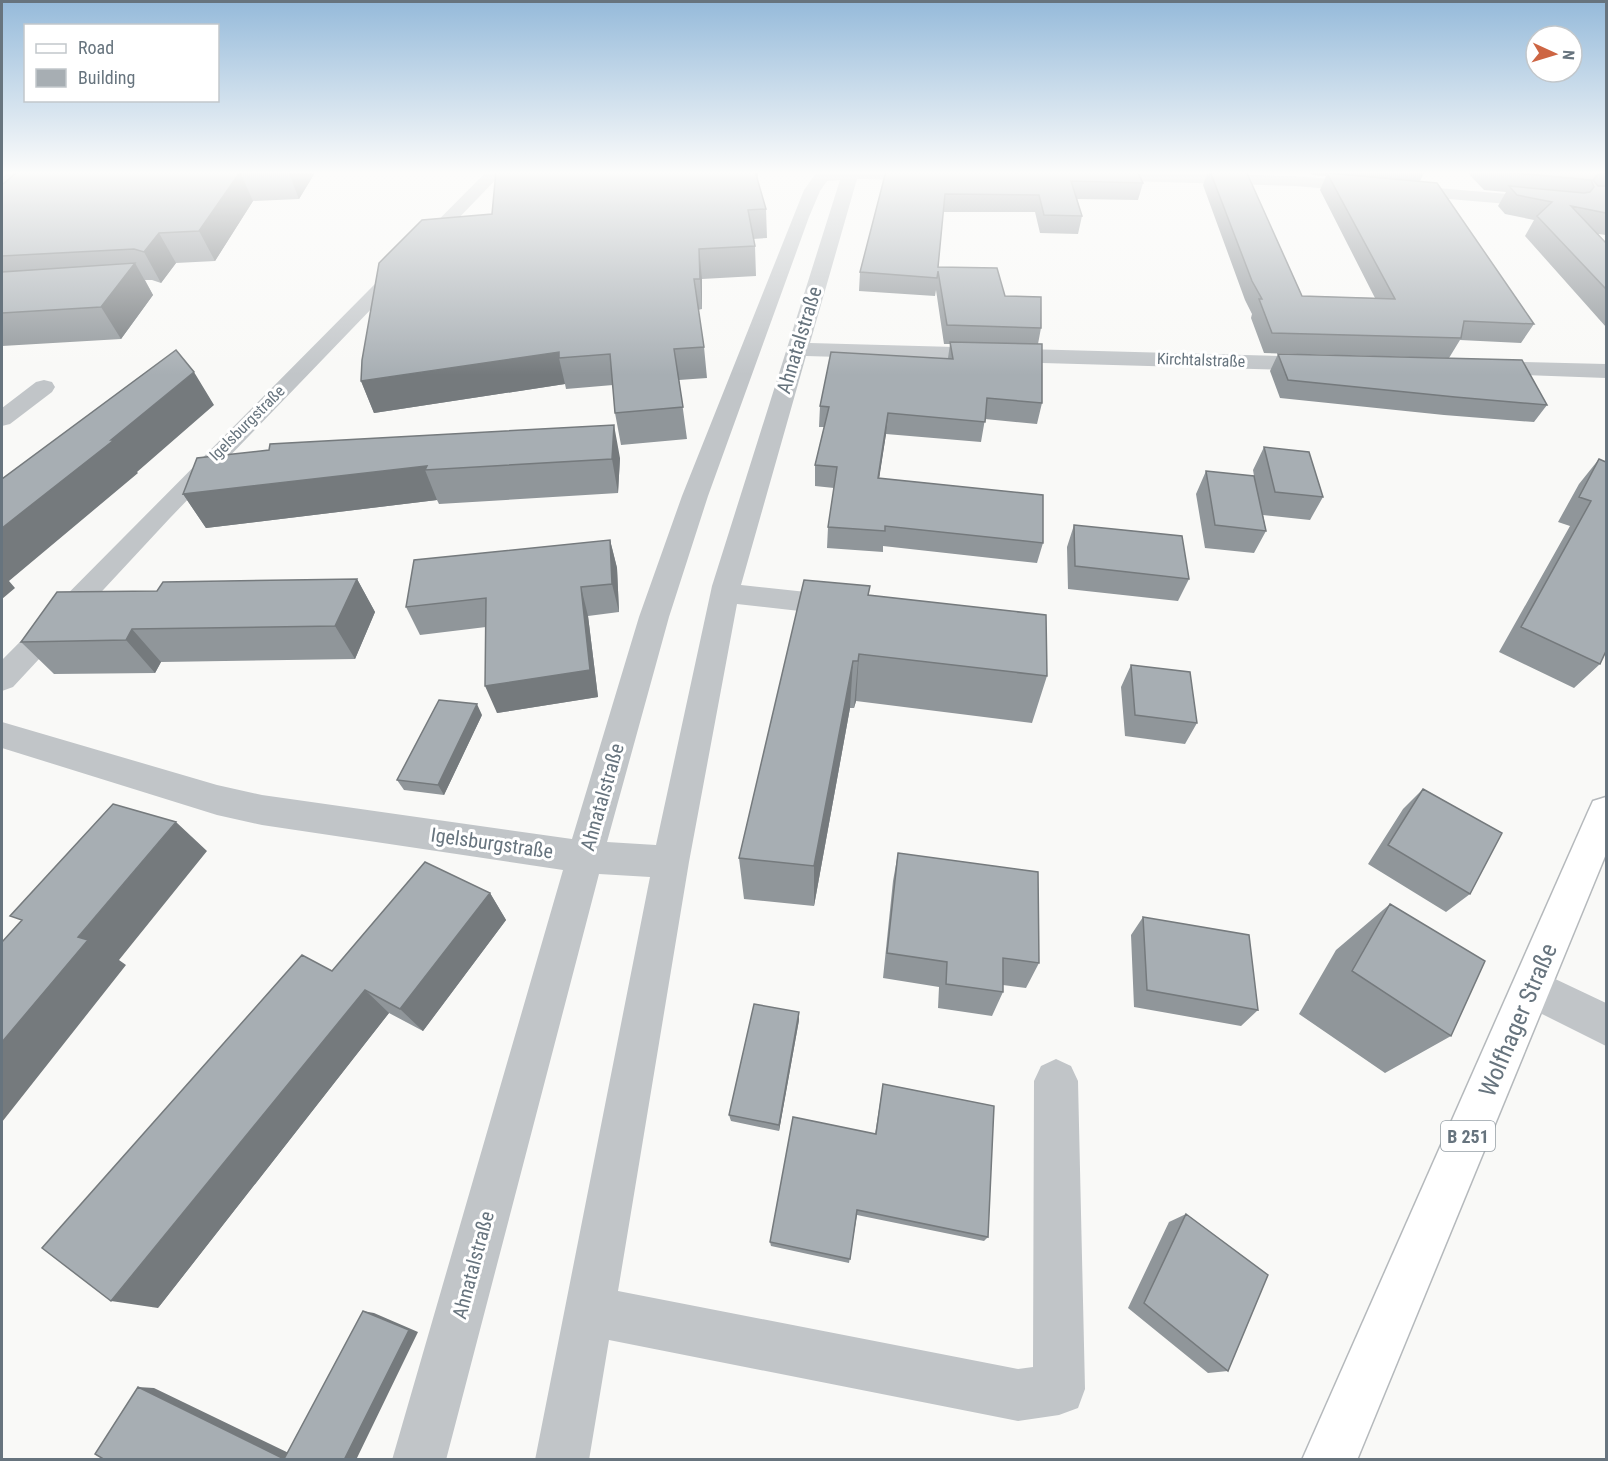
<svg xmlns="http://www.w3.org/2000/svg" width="1608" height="1461" font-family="'Roboto Condensed',sans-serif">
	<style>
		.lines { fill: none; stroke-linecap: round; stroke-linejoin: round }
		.major-casing { stroke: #b5b9bc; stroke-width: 3 }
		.minor { fill: #c1c5c8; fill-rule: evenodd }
		.major { fill: #fff; fill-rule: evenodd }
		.wall { fill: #90969a }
		.shaded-wall { fill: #757a7d }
		.building { fill: #a7aeb3; stroke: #757a7d; stroke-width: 1.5 }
		.labels { text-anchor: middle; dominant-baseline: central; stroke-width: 6; stroke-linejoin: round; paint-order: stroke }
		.far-street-label { font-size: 16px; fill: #67747e; stroke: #fff }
		.shield { fill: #fff; stroke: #959ea5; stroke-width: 1.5 }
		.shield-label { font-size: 18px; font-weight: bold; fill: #67747e }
		.street-label { font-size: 20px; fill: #67747e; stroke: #fff }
		.near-street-label { font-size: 24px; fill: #67747e; stroke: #fff }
	</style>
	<rect width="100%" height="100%" fill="#f9f9f7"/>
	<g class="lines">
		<g class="major-casing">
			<path id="major" d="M1606,797v57l-249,606h-55l286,-648 5,-11z"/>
		</g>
		<path class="minor" d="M13,171h20l-2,3 -29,14v-11z
			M487,171h17l-334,347 -157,169 -11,4v-31z
			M832,171h100l4,4 -8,5 -71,-1 -47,164 510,14 8,2 3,5 -3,5 -8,2 -514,-15 -65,229 103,11 10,3 5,7 -5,7 -10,3 -107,-12 -48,258 -71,429 400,78 15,-2 1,-286 7,-15 15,-7 15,7 7,15 7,308 -7,19 -19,7 -41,6 -409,-81 -20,120h-54l115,-583 -51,-3 -153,586h-54l171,-590 -301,-45 -45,-10 -215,-67v-26l215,63 45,10 310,44 67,-222 43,-121 122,-306 12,-17zM840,180l-128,406 -56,259 -49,-3 62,-225 39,-121 101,-279 11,-26 7,-10z
			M1088,171l207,5 250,21 6,1 3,4 -3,4 -6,1 -250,-21 -201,-6 -8,-5z
			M1482,361l124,3v14l-132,-5 -3,-5 3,-5z
			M44,380l8,2 3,5 -3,5 -42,32 -8,2v-18l34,-26z
			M1532,968l74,35v43l-88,-44 -6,-14 6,-14z"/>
		<use href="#major" class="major"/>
	</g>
	<path class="wall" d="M18,171h298l-17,28 -46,2 -38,60 -39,2 -15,20 -9,-3h-7l8,15 -32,44 -119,7v-161z
		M496,171h262v12l8,26 1,29 -14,1 2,7 1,30 -54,3v30l-4,1 6,37 3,31 -28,2 8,59 -66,6 -6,-32 -2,-28 -47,4 -1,-5 -191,29 -13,-32 131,-167z
		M886,171l257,12 -5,17 -61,-1 5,17 -4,18 -38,-1 -5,-21h-92l-5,55 67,29 36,32 -3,16 4,59 -5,21 -52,-5 -4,23 -95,-8 -7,44 164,65 -6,20 -154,-17v6l-56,-4 1,-21 6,-39 -19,-2v-21l9,-38h-5l1,-21 128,-48 2,-14h-6l-8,-54 -1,6 -76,-5 1,-19z
		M1206,171h40l56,125 73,2 -55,-108 6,-14 -14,-1 -2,-4h115l-5,10 114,143 -13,19 -61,-3 -11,18 -185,-5 -13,-35 1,-4 -7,-14 -42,-115 5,-14z
		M1466,171h140v64l-8,-1 8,9v84l-81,-91 9,-16 -29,-6 -7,-8 8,-14 -22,-2z
		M1278,354l269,51 -13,17 -90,-7 -164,-17 -10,-27z
		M1264,447l59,50 -13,23 -47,-5 3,16 -12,22 -49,-5 -9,-54 10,-23 48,5 -1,-6z
		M197,458h423l-2,35 -179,11 -2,-4 -231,28 -23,-34z
		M1599,459l1,205 -26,24 -75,-36 71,-126 -12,-4 21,-38z
		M1074,525l115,54 -11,22 -110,-12 -1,-42z
		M610,540l7,28 2,44 -31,4 10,81 -101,16 -11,-86 -66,8 -14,-28z
		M357,579l18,33 -20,47 -194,3 -6,11 -101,1 -33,-32 136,-51z
		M869,595l178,81 -15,47 -176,-22 -2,7h-4l-36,198 -70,-7 -5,-41z
		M1131,665l66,58 -12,21 -60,-8 -4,-49z
		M482,715l-38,80 -40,-5 -7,-10z
		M1423,789l47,105 -24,18 -78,-48 35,-55z
		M898,853l141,110 -13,25 -23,-3v7l-11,24 -54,-8 1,-21 -56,-9 10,-97z
		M490,893l16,27 -83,111 -34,-18 -231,295 174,-337z
		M1390,904l61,132 -66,37 -86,-59 37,-64z
		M1143,917l115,93 -17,16 -107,-19 -3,-72z
		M799,1020l-20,111 -48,-10 -2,-6z
		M883,1084l105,153 -4,4 -127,-26 -8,48 -78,-17 -1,-4 105,-108z
		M1186,1214l42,157 -20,2 -80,-65 41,-86z"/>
	<path class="shaded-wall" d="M288,171h28l-17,28z
		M240,172l13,29 -38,60 -16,-30z
		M159,233l17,30 -15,20 -17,-31z
		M699,249l3,30v30l-2,-30z
		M135,263l18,32 -32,44 -20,-32z
		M559,352v6l6,26 -191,29 -13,-32z
		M194,372l20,33 -77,67 1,1 -129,108 6,7 -13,11v-71z
		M888,413l-2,21 -10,65 2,-21z
		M614,425l6,33 -2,35 -6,-34z
		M427,466l-2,4 12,30 -231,28 -23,-34z
		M610,540l7,28 2,44 -7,-28z
		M357,579l18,33 -20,47 -20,-33z
		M581,587l7,29 10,81 -101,16 -12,-27z
		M132,629l29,33 -6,11 -29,-33z
		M859,654l-3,47 -2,7 4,-47z
		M853,661l-3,47 -36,198v-40z
		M477,704l5,11 -38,80 -6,-10z
		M176,822l31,29 -88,109 7,5 -124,157v-80l76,-105z
		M490,893l16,27 -83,111 -23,-22z
		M365,990l24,23 -231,295 -47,-7z
		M799,1012v8l-20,111v-6z
		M363,1311l11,2 44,19 -62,128h-12z
		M138,1387l16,1 143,69 -13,2z"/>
	<path class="building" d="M18,171h243l-21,1 -41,59 -40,2 -15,19 -10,-3 -132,7v-71z
		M496,171h259l11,38 -18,1 7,36 -56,3 1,30h-6l10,68 -30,2 9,58 -68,6 -5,-59 -51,4v-6l-198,29 1,-21 17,-97 43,-43 70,-6z
		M886,171h251l6,12 -72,-2 11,35 -38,-1 -5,-20 -94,-1 -7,73 59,1 8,28 36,1v31l-94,-3 -9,-54 -1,7 -77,-6z
		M1210,171h36l56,125 93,3 -68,-126 110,10 97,141 -70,-3 -3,17 -189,-5 -13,-34h3l-10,-18z
		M1494,171h112v2l-8,1 -5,6 5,6h8v27l-35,-7 35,37v46l-69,-73 15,-14 -35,-7 -8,-9 75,7 6,-1 4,-5 -3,-7z
		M135,263l-34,44 -99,6v-41z
		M950,342l92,2v59l-55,-5 -2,24 -97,-9 -10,65 165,17v48l-158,-17v5l-57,-4 9,-60 -22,-2 14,-58 -9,-1 11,-54 122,7z
		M176,350l18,22 -83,68h3l-112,88v-49z
		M1278,354l244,6 25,45 -92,-8 -167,-17z
		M614,425l-2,34 -187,11 2,-4 -244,28 14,-36 72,-8 1,-6z
		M1264,447l45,5 14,45 -48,-5z
		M1599,459l7,3v189l-6,13 -79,-37 70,-126 -12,-4z
		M1206,471l48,5 12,55 -51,-6z
		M1074,525l108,11 7,43 -114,-13z
		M610,540l2,44 -31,3 9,83 -105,16 1,-88 -80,9 8,-47z
		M357,579l-22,47 -203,3 -6,11 -105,2 36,-50 100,-1 6,-9z
		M804,580l66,6 -2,9 178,20 1,61 -188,-22 -1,7h-5l-39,205 -75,-8z
		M1131,665l59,7 7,51 -62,-8z
		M439,700l38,4 -39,81 -41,-5z
		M1423,789l79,44 -32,61 -82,-49z
		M113,804l63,18 -98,115 10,3 -86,102v-100l20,-22 -12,-4z
		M898,853l140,19 1,91 -36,-5v34l-57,-8 1,-22 -60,-9z
		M425,862l65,31 -90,116 -35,-19 -254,311 -69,-53 260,-293 30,16z
		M1390,904l95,57 -34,75 -99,-65z
		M1143,917l106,18 9,75 -111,-20z
		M754,1004l45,8 -20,113 -50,-10z
		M883,1084l111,22 -6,131 -131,-27 -7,49 -80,-17 23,-125 83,17z
		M1186,1214l82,61 -40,96 -84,-68z
		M363,1311l46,19 -65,130h-239l-10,-6 43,-67 146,72z"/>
	<linearGradient id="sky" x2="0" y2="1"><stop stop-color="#95bada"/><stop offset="0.46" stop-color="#fcfcfb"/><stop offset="1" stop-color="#fcfcfb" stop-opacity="0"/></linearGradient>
	<rect width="1608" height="375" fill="url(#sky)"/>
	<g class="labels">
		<g class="far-street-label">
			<text transform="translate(1201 360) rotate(2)">Kirchtalstraße</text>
			<text transform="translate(247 423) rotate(-45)">Igelsburgstraße</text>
		</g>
		<rect class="shield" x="1441" y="1121" width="54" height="30" rx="4.5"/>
		<g class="shield-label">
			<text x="1468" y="1136">B 251</text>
		</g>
		<g class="street-label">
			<text transform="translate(799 340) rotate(-73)">Ahnatalstraße</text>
			<text transform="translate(602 797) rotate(-74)">Ahnatalstraße</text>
			<text transform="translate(492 843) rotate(8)">Igelsburgstraße</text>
			<text transform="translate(473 1265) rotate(-75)">Ahnatalstraße</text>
		</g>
		<g class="near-street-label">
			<text transform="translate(1518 1020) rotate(-67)">Wolfhager Straße</text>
		</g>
	</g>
	<rect width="1608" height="1461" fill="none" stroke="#67747e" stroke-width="6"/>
	<rect x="24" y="24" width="195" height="78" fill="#ffffff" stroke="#c2c7cb" stroke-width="1.5"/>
	<rect x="36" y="44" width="30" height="9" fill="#ffffff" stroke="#c2c7cb" stroke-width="1.5"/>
	<text x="78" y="54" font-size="18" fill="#67747e">Road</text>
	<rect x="36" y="69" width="30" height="18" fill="#a7aeb3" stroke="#c2c7cb" stroke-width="1.5"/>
	<text x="78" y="84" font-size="18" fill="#67747e">Building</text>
	<g transform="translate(1554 54) rotate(94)"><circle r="28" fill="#ffffff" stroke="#c2c7cb" stroke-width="1.5"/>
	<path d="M0-4.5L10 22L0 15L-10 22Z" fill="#cd6543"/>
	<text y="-9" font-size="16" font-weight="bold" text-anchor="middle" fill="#67747e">N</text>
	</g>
</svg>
